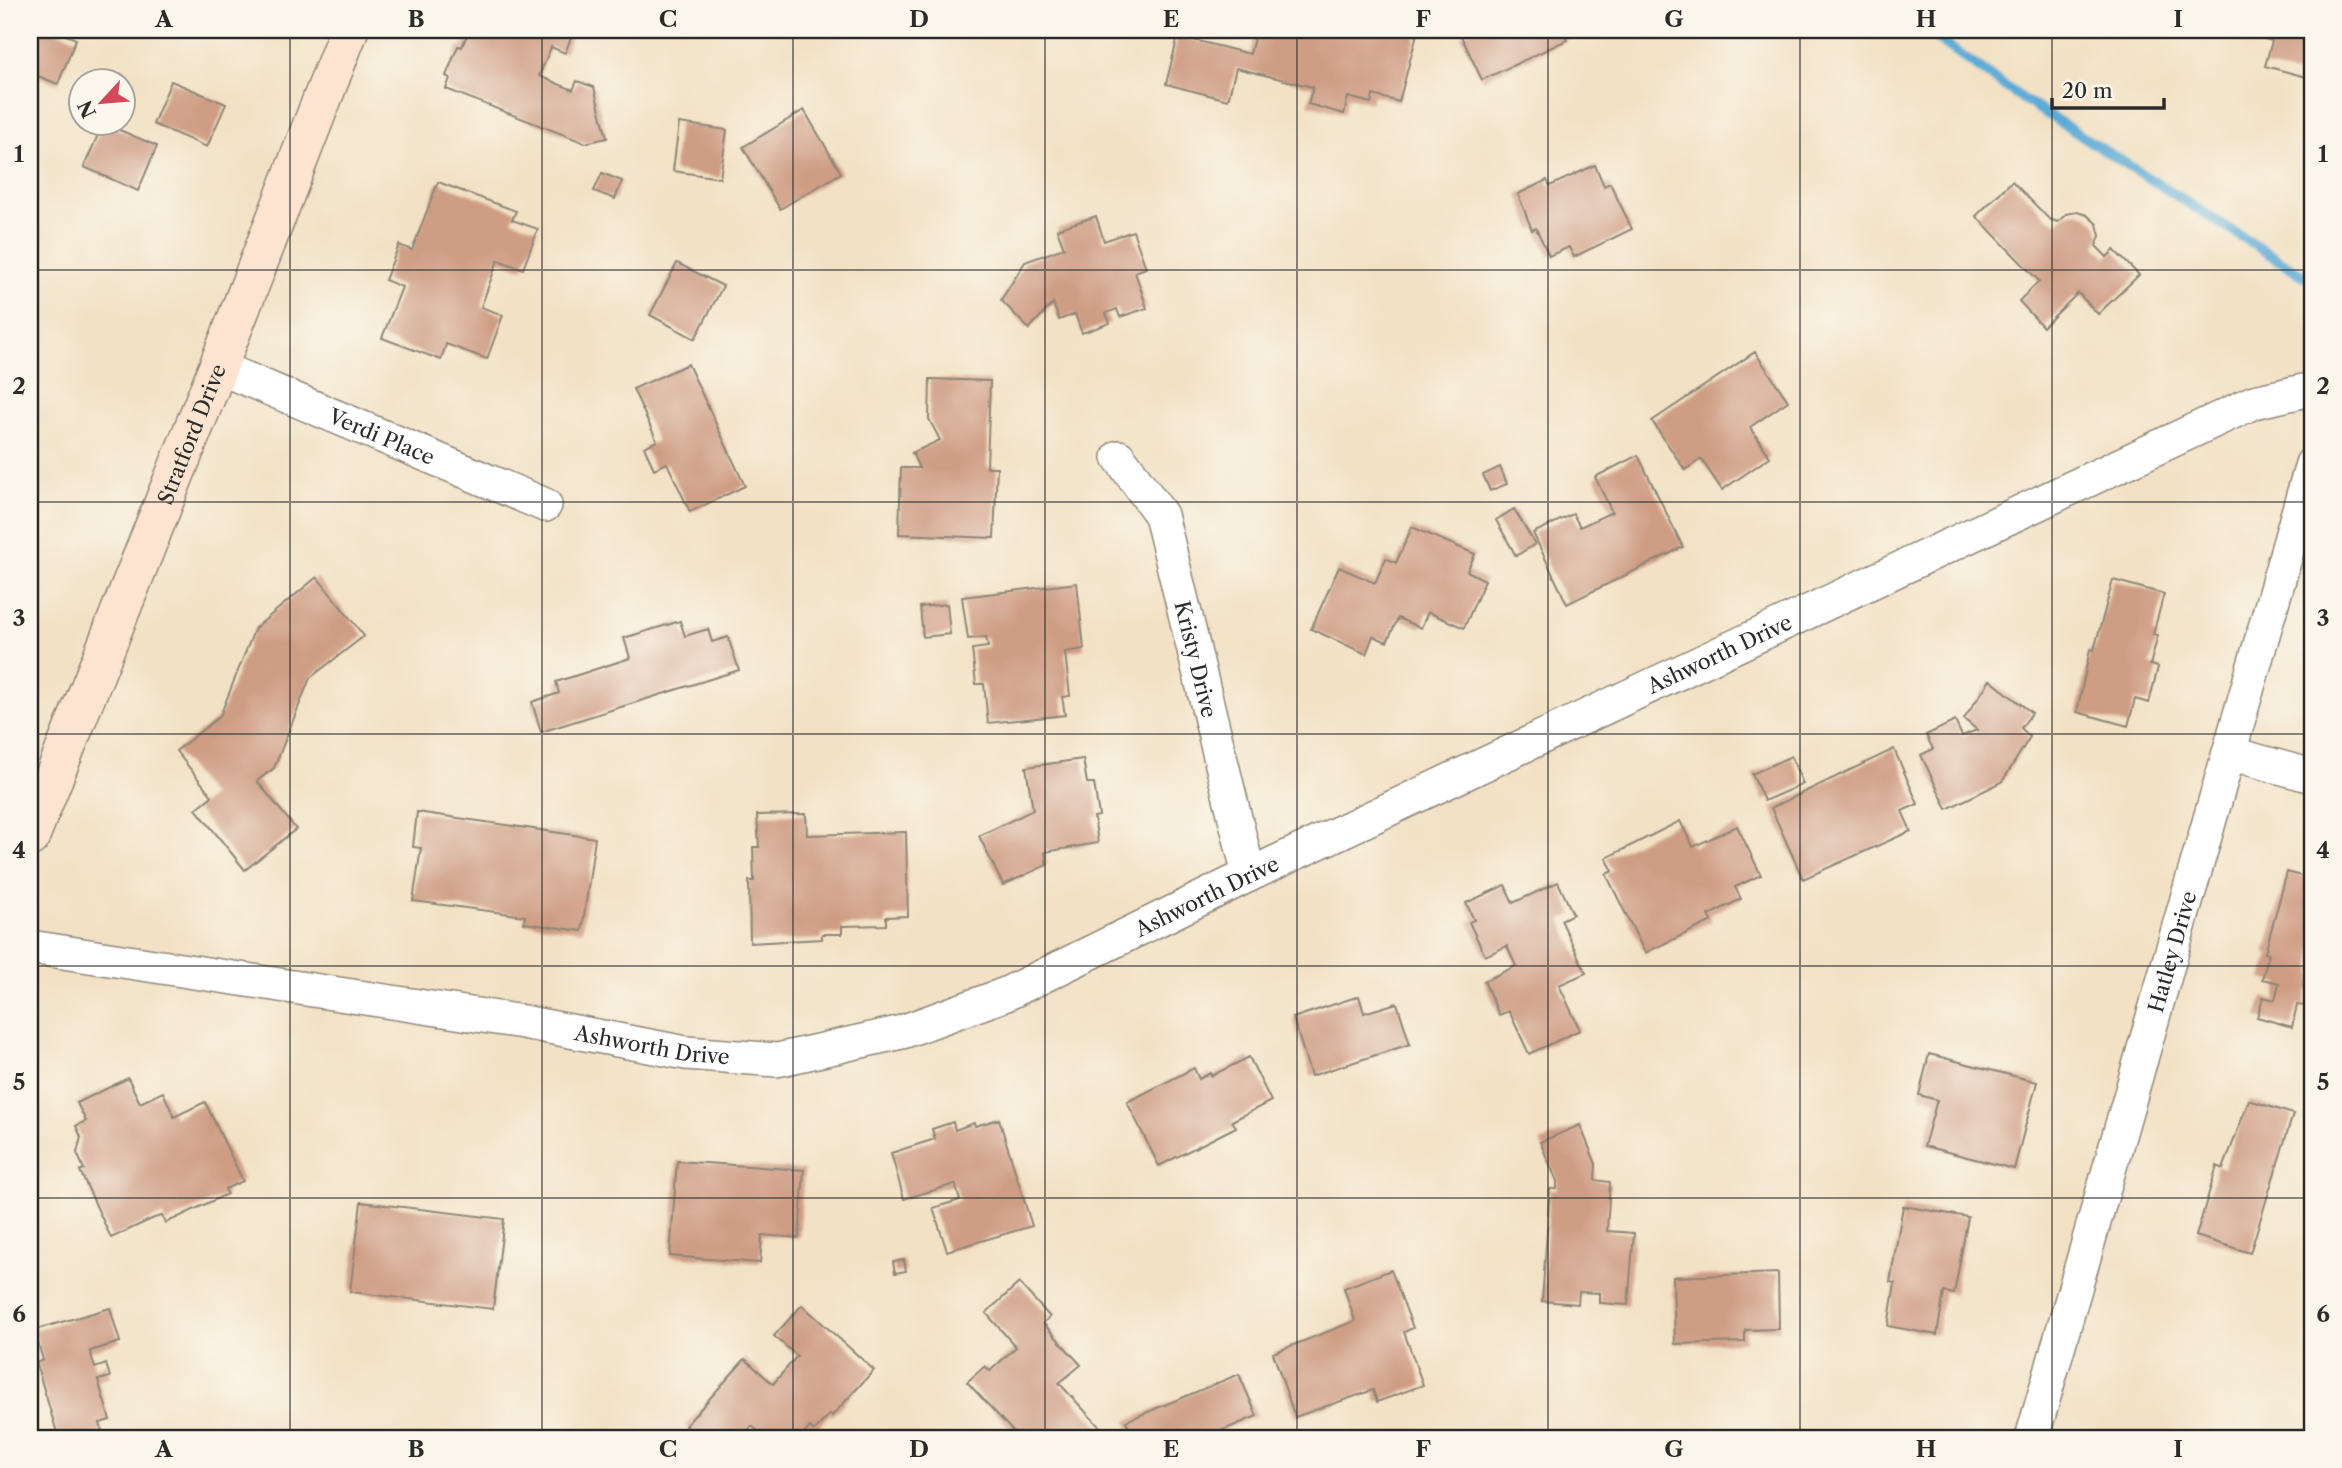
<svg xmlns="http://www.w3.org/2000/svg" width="2342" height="1468" font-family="'Libre Caslon Text',serif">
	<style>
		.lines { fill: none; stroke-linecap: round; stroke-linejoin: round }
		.stream { stroke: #5caad6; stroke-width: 10 }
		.building { fill: #cf9d84 }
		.street-casing { stroke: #8e8678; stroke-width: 36 }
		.secondary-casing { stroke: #8e8678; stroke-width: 41 }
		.street { stroke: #fff; stroke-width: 33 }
		.secondary { stroke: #fde4d1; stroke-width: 38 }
		.grid { fill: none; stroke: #2b2b2b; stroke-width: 2; stroke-opacity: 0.55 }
		.labels { text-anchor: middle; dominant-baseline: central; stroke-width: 7; stroke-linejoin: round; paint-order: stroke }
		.street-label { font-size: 21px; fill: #2b2b2b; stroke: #fbf7ec }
		.neatline { fill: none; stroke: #2b2b2b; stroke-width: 2.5 }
		.grid-label { font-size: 23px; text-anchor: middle; font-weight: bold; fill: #2b2b2b }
	</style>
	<rect width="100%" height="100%" fill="#fbf7ec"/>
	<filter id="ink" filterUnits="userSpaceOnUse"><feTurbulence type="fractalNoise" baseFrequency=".0143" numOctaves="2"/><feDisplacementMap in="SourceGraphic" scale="14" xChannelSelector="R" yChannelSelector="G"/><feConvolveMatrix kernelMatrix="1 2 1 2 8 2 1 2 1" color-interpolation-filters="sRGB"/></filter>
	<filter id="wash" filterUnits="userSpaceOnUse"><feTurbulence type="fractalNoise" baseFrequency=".00686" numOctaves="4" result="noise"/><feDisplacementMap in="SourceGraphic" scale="28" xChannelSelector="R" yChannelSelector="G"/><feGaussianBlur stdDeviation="1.57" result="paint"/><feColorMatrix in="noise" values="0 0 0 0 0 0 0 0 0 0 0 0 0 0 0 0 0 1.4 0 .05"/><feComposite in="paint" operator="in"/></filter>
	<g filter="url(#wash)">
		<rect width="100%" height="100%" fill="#f2e1c4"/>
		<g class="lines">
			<path class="stream" d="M1925,30l98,69 289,182"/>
		</g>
		<g id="blocks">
			<path class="building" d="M30,30h24l22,9 -18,45 -28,-11z
				M469,30h105l-9,23 -14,-6 -12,29 34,14 4,-9 17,6 13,51 -22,5 -139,-54 4,-11 -4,-2 12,-30 4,1z
				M1256,30h162l-19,72 -26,-7 -2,8 -23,-6 -4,17 -36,-10 5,-17 -77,-19 -8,32 -62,-16 12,-48 72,18z
				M1473,30h89l5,10 -85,40 -21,-44z
				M2235,30h77l-2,48 -45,-12 7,-25z
				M171,81l55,23 -19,43 -54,-23z
				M804,110l37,63 -61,36 -37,-62z
				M103,123l54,23 -19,45 -54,-24z
				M679,123l48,7 -7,48 -47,-7z
				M1595,165l9,21 6,-3 22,46 -58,28 -5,-10 -20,9 -13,-28 -4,2 -14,-36 29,-14 3,6z
				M602,173l20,8 -7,18 -21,-8z
				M2012,181l37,38 9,3 8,-8 11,-2 10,3 10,9 3,12 -4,10 11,11 7,-7 25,25 -41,39 -20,-21 -35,34 -24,-26 20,-20 -63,-65z
				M438,182l78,29 -4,9 26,9 -15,40 -25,-9 -17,47 22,8 -16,44 -41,-15 -5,16 -59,-22 20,-51 -17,-7 14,-35 13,5z
				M1096,216l8,25 29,-10 13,37 -11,4 12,36 -27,9 -3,-8 -11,4 4,10 -28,10 -7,-19 -16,6 -6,-17 -24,26 -28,-29 24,-38 39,-14 -7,-19z
				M677,263l46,23 -28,53 -45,-24z
				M1755,352l33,49 -38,26 20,30 -48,33 -21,-31 -16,11 -33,-49z
				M688,364l57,122 -55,26 -23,-49 -13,6 -10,-22 13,-6 -24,-52z
				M930,379l60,2 -3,86h10l-3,71 -95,-4 2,-66h18l-7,-15 28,-13 -11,-21z
				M1638,455l45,92 -116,57 -34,-71 40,-19 7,13 32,-15 -17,-35z
				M1500,467l7,17 -17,7 -7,-16z
				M1514,509l21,35 -19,12 -20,-36z
				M1412,527l63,27 -8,17 18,9 -21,48 -36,-16 -7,16 -23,-10 -11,24 -14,-6 -7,18 -55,-25 28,-62 36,16 11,-25 10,5z
				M317,577l47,59 -54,42 -36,90 -17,13 39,48 -51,41 -49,-61 16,-13 -36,-45 44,-35 35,-88z
				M2113,580l51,14 -11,40 5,1 -8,30 8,2 -9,36 -14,-4 -7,27 -51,-14 13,-63 4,1z
				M1077,583l7,66 -19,3 5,44 -8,1 3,18 -77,8 -4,-39h-8l-4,-35 16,-2 -2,-10 -18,2 -6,-42z
				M947,604l3,30 -27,3 -3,-30z
				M680,621l5,15 23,-7 4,13 16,-5 11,33 -198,62 -9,-30 27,-9 -3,-11 74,-24 -6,-20z
				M1990,680l42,33 -11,15 9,9 -28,45 -55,27 -26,-54 12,-6 -7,-14 29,-14 7,15 15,-6 -13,-11z
				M1894,749l24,55 -16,7 9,20 -108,48 -32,-71z
				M1791,756l12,28 -39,17 -12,-27z
				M1083,759l4,24h7l5,33 -5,1 4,26 -53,9 2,13 -44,20 -24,-49 54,-26 -7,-43z
				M417,812l178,26 -13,93 -58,-8 1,-7 -112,-15 8,-53 -8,-1z
				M806,814l1,21 99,-3 2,84 -22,1v8l-44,1v8h-20v5l-72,4 -1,-62h5l-1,-34h6l-2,-32z
				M1680,821l13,26 44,-21 24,49 -26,12 6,12 -32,16 3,6 -67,32 -39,-79 7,-3 -7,-13z
				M2287,872l25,7v112l-4,-1 -4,16 -7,-1 -5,22 -35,-10 6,-20 12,3 4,-17 -17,-4 7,-25 -4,-1z
				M1558,882l15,32 -12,6 25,53 -27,12 21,45 -51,24 -20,-43 -10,4 -15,-34 32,-15 -9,-20 -22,10 -16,-34 5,-2 -8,-17 39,-18 8,18z
				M1359,996l5,17 33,-10 13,41 -99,32 -18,-58z
				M1929,1054l108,28 -23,87 -90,-23 13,-46 -18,-5z
				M1249,1057l22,44 -39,20 4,6 -77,39 -32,-64 67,-34 5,11 11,-6 1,3z
				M128,1078l12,25 23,-11 11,25 31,-15 38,79 -18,8 2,5 -61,29 -4,-7 -8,2 -43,20 -31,-67 4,-2 -7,-16 4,-16 -5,-11 10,-5 -9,-18z
				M2249,1100l44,14 -43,139 -54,-17 21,-70 6,3z
				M999,1119l33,107 -85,25 -14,-43 27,-8 -5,-16 -51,15 -13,-46 44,-14 -3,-10 21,-7 2,8 19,-7 1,3z
				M1580,1125l16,39 -1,16 15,2 -3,49 27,2 -6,72 -29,-2v-10l-20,-1 -1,12 -36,-3 8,-112h7v-8l-17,-39z
				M677,1161l127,9 -5,68 -37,-3 -2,28 -90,-7z
				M361,1202l143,17 -11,90 -143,-17z
				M1903,1206l65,11 -14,77 -10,-2 -7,43 -49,-9 7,-43 -5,-1z
				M904,1260l2,11 -11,2 -2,-11z
				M1391,1270l22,58 -9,4 19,53 -46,17 -4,-12 -78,27 -22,-64 82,-32 -11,-33z
				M1778,1273l1,56 -34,1v12l-70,2 -2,-67z
				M1019,1283l31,34 -7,6 38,42 -22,18 51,55h-91l-52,-56 18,-16 5,5 26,-24 -30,-34z
				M802,1305l72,65 -42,46 -2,-2 -16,17 -4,-4 -10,11h-34l-14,-12 -11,12h-42l-14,-12 60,-67 28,25 24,-28 -23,-20z
				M110,1308l10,34 -30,9 5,17 11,-4 4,13 -12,3 12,40 -10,3 4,15 -46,-2 -22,-73 7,-3 -9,-30z
				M1239,1374l18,42 -36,15 3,7h-91l-7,-17z"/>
		</g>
	</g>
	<g filter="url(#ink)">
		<use href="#blocks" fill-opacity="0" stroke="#8e8678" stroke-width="2"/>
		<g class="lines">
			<g class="street-casing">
				<g id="street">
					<path id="s1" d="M218,367l327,138"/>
					<path id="s2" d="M1119,457l42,58 88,360"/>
					<path d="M2229,753l83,23"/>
					<path id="s3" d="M30,947l493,75 163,31 91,7 125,-28 104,-38 243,-119 1005,-473 58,-13"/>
					<path id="s4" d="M2032,1438l280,-974"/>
				</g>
			</g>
			<g class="secondary-casing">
				<g id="secondary">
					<path id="s5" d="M30,837l188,-470 131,-337"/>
				</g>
			</g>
			<use href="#street" class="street"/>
			<use href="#secondary" class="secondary"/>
		</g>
	</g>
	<path class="grid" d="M290,30v1408M542,30v1408M793,30v1408M1045,30v1408M1297,30v1408M1548,30v1408M1800,30v1408M2052,30v1408M30,270h2282M30,502h2282M30,734h2282M30,966h2282M30,1198h2282"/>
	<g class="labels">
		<g class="street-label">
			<text stroke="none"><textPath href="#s5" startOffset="434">Stratford Drive</textPath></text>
			<text stroke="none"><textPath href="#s1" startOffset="178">Verdi Place</textPath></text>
			<text stroke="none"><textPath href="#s3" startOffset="1785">Ashworth Drive</textPath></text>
			<text stroke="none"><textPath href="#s2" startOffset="220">Kristy Drive</textPath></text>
			<text stroke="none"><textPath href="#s3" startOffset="1218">Ashworth Drive</textPath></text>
			<text stroke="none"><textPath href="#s4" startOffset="506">Hatley Drive</textPath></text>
			<text stroke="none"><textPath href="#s3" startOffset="630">Ashworth Drive</textPath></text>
		</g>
	</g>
	<rect width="2342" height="1468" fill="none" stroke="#fbf7ec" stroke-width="77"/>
	<g transform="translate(102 102) rotate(244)"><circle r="33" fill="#fbf7ec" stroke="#a8a59f" stroke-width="2"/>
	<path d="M0-5L12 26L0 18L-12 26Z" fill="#d1495b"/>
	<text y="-10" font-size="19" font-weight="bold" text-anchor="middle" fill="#2b2b2b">N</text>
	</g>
	<path d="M2052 98v10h112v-10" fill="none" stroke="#2b2b2b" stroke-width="3.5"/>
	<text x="2062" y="98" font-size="21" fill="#2b2b2b" stroke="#fbf7ec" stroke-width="5" paint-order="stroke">20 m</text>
	<rect x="38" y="38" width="2266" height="1392" class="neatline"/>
	<g class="grid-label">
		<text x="164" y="27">A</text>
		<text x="416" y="27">B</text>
		<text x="668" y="27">C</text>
		<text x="919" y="27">D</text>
		<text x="1171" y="27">E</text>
		<text x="1423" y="27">F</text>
		<text x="1674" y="27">G</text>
		<text x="1926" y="27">H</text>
		<text x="2178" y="27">I</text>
		<text x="19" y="162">1</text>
		<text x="2323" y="162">1</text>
		<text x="19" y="394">2</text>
		<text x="2323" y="394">2</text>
		<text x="19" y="626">3</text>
		<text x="2323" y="626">3</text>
		<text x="19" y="858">4</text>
		<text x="2323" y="858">4</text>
		<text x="19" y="1090">5</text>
		<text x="2323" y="1090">5</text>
		<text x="19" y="1322">6</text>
		<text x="2323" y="1322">6</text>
		<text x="164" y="1457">A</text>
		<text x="416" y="1457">B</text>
		<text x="668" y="1457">C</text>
		<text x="919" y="1457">D</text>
		<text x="1171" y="1457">E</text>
		<text x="1423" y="1457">F</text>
		<text x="1674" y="1457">G</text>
		<text x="1926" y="1457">H</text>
		<text x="2178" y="1457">I</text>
	</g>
</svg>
